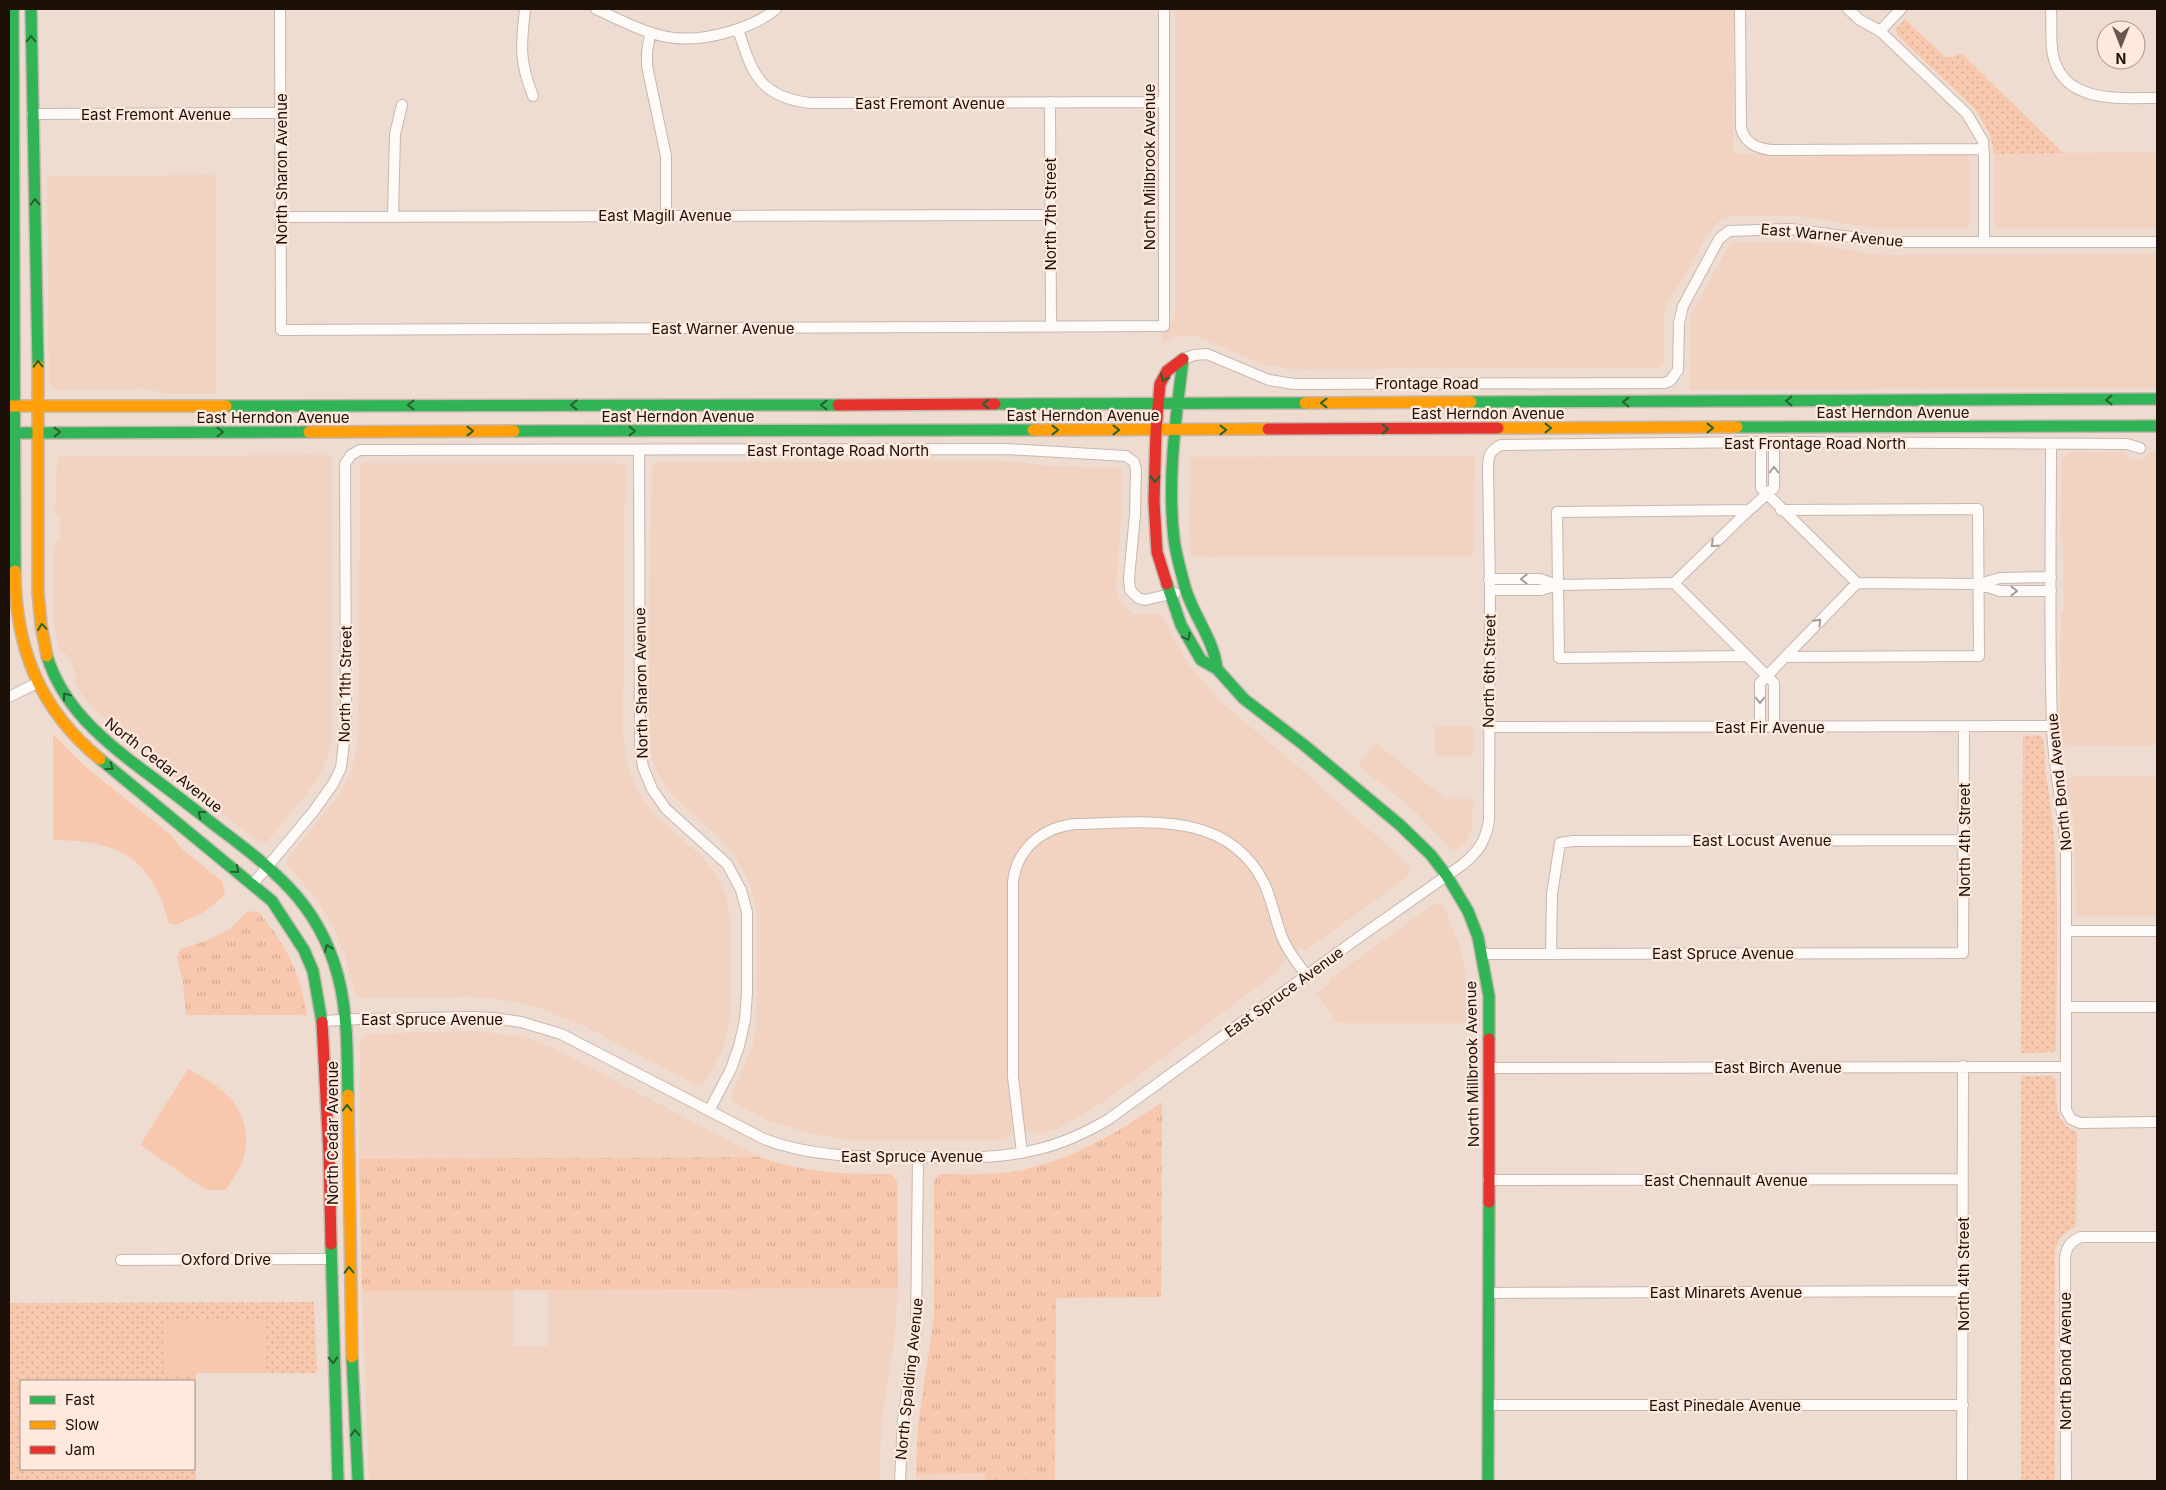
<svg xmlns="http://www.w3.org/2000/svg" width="2166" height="1490" font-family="Inter,sans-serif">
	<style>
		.built { fill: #f2d2c0 }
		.grass { fill: url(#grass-tufts) }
		.park { fill: url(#park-dots); fill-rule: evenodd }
		.pitch { fill: #f7c8ad }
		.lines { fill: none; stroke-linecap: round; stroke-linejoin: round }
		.street-casing { stroke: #c6b8b0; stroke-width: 12 }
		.fast-casing { stroke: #c6b8b0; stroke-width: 14 }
		.slow-casing { stroke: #c6b8b0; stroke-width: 14 }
		.jam-casing { stroke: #c6b8b0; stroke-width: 14 }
		.street { stroke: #fdfaf8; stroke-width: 10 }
		.fast { stroke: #30b455; stroke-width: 11 }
		.slow { stroke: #ff9f0a; stroke-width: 11 }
		.jam { stroke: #e5322d; stroke-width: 11 }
		.oneway { stroke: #26622f }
		.oneway2 { stroke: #a39c98 }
		.labels { text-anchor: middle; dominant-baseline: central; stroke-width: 4.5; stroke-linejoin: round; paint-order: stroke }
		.street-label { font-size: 15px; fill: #1c1009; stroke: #ffe9dd }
	</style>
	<defs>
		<pattern id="grass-tufts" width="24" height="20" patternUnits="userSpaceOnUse" patternTransform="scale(1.25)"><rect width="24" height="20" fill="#f7c8ad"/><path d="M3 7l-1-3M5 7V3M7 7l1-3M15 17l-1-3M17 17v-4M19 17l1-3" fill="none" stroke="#d3ab94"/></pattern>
		<pattern id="park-dots" width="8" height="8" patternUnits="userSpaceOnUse" patternTransform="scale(1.25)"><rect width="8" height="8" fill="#f7c8ad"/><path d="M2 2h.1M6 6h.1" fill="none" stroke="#d3ab94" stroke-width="1.8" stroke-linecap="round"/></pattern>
	</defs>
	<rect width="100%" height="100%" fill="#efdcd1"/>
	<path class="built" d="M1175,9h559l-1,145h236v72l-3,3h-85l-84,-13h-64l-15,6 -7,8 -45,76 -2,11v46l-5,5 -371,1 -26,-5 -69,-29 -19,2 -12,7v-10l9,-9 4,-12z
		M2157,152v76h-160l-3,-2v-72z
		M216,175v218h-53l-15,-4 -92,1 -7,-7 -2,-207z
		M1731,242h71l75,13 280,-1v134l-467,2v-74z
		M2070,452h54l5,6 8,3 8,-3 5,-6h7v290l-4,4 -88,-1 -5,-8 1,-123 3,-5 -1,-66 -2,-4 1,-79z
		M332,455v285l-3,15 -13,27 -49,60 -7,1 -95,-74 -1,-7 -16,-12 -6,1 -21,-17 -33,-31 -14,-21 3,-6 -11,-22 -6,-3 -7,-29v-66l2,-13 5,-5v-21l-5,-4 2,-54 4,-3z
		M1475,456l-2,100 -281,1 -3,-21 1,-79z
		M926,461h77l48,5 70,2v51l-5,70 6,16 12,9 10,1 12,-2 5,1 27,50 32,37 87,73 45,41 40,34 18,18 -1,9 -103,74 -6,-1 -3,2 -17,13 -1,6 -176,132 -42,25 -19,7 -13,-2 -18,2 -7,6h-158l-36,-7 -40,-12 -36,-18 -3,-7 22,-51 3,-19 1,-111 -6,-29 -16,-30 -17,-19 -48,-44 -13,-21 -5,-14 -3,-29v-139l3,-123 5,-5z
		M364,463h257l4,3 -2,263 3,32 10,27 17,25 48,43 14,17 11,22 5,24v89l-1,14 -7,26 -18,35 -7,3 -112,-59 -49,-20 -39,-8 -27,-2 -110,1 -6,-5 -10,-37 -11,-27 -17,-29 -30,-35v-6l53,-65 11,-23 5,-20 2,-21 2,-263z
		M1435,726h38v30h-38z
		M1376,743l70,56h27l-1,30 -5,11 -10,10 -6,-1 -37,-39 -56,-45z
		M2071,776h86v140h-78l-3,-3 -2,-88 -8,-43z
		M1435,903l8,2 18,44 6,34 1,40h-130l-22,-30 13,-9 1,-5z
		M475,1031l49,6 27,10 209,110 -401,2 1,-117 6,-8z
		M898,1288l-3,45 -14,93 -1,55h-511l-7,-190 152,-1v56h34v-56z
		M985,1473v8h-69v-7z"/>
	<path class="grass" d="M258,911c28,35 42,59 49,104h-121l-3,-33 -6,-25 4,-8c26,-8 48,-15 65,-37z
		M1162,1102l-1,195 -105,1 -1,183h-70v-8l-69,1 2,-49 16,-109v-136l6,-6c23,0 47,1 70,-2 57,-9 106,-38 152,-70z
		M760,1157c43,16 85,17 131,17l6,7 1,107 -536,3 -3,-132z"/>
	<path class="park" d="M1905,19l41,39 16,-4 101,99 -69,1 -4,-20 -14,-24 -79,-75 -1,-6z
		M2037,735l5,2c4,12 2,26 4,38 16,91 10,184 10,275l-2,2 -33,1 2,-317z
		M2021,1076h31l4,5c1,21 -3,42 21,51l-1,95c-11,4 -16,10 -21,22v232h-34z
		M314,1302l3,71h-121v108h-187v-178zM21,1381h173v88h-173z"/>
	<path class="pitch" d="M53,734l33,33 85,68 12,15 39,31 3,14 -21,17 -28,13 -7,-2c-18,-67 -50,-82 -116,-83z
		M188,1069c38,19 70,45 54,94 -4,9 -11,18 -16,27h-20l-66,-45z
		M163,1321l103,1v51h-102z"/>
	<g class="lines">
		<g class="street-casing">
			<path id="street" d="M280,9l1,321 883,-4v-317
				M525,9c-4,36 -6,52 8,87
				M596,9c52,24 77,40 136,22 16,-5 31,-11 44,-22
				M1740,9l1,119c4,15 15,20 30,22l212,-1
				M1848,9l12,11 20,11 87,83 16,27 1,15v86
				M2051,9c1,15 -1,31 2,46 10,49 67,43 104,43
				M738,29c14,44 21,68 72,74l354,-1
				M1880,31l21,-22
				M650,34l-3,18v14l19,90v58
				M1050,102l1,225
				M32,114l249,-1
				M393,216l2,-82 7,-29
				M281,217l769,-2
				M1183,359l11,-4 13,-1 62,26 25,4 370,-1 6,-2 8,-11 1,-47 4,-17 36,-67 10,-8 62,-2 98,13h268
				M2051,444c0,94 -2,188 1,281 1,44 12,85 14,129v256l5,9 9,4 77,-1
				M639,451l1,295 3,21 9,22 14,20 61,55 14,26 6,22v81l-2,27 -6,26 -8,23 -22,42
				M1781,510l197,-1 1,147 -194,1
				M1489,579h51l17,6
				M1857,583l121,1 22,7h51
				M1979,584l21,-6 51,-1
				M1490,590h51l17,-5 116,-2
				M1746,656l-187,2 -2,-146 192,-2
				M9,697l28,-14
				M1488,727l564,-1
				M1760,727v-44l97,-100 -96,-95v-46
				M1774,727v-44l-100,-100 75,-73 25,-22v-46
				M253,884l60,-72 20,-28 8,-16 5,-44 -1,-260 6,-9 9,-5 646,-1 120,7 8,6 2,7 -1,46 -6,63 1,12 8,8 7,2 30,-7
				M2067,931h90
				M1482,954l481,-1 1,-226
				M1551,954l1,-60 8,-51 13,-2 391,-1
				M2067,1007h90
				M322,1021l37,-2 114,-2 21,1 27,4 40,12 203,105c50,19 100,18 154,18 40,1 82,2 121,-8 25,-6 48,-17 70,-30l249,-181 104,-73c16,-13 24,-24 27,-45l1,-230 -2,-122c0,-13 2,-17 13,-23l260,-3 366,2 13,4
				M1489,1068l577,-1
				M1022,1153l-9,-76v-195c4,-34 30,-55 63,-58 69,-1 151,-15 188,59 8,17 11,36 18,54 6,15 16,27 25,39
				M1488,1180l475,-1
				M121,1260l210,-1
				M1489,1293l474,-2
				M1488,1405h475
				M900,1481l3,-61 13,-90 2,-173
				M1962,1481l1,-415
				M2066,1481l-1,-224c2,-11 6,-16 16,-20h76"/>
		</g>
		<g class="fast-casing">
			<path id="fast" d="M13,9l2,562
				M31,9l7,357
				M1183,359c-7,59 -16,120 -9,180 2,16 7,33 11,48 8,29 29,52 32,82
				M1471,402l686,-3
				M995,404l310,-1
				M226,406l612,-1
				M1737,427l420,-1
				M514,431l519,-1
				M9,433l300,-1
				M1167,584l14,41 20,35 16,9 27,30 60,46 96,80 31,30 16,21 21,35 10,26 11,59v43
				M47,656c15,49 53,82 93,112 27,20 54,41 81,62 60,45 104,81 120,159 7,35 6,70 7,106
				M100,759l172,142 32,49 9,21 9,51
				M331,1244l7,237
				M352,1357l6,124
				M1488,1481l1,-279"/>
		</g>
		<g class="slow-casing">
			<path id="slow" d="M38,366v226l3,33 6,31
				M1305,403l166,-1
				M9,406h217
				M1498,428l239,-1
				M1033,430l235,-1
				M309,432l205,-1
				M15,571c0,77 25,139 85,188
				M348,1095l4,262"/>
		</g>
		<g class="jam-casing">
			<path id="jam" d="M838,405l157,-1
				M1268,429l230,-1
				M1167,584l-10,-32 -3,-51 2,-71 4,-46 7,-13 16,-12
				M322,1022l7,131 2,91
				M1489,1202v-163"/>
		</g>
		<use href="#street" class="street"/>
		<use href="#fast" class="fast"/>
		<use href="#slow" class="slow"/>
		<use href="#jam" class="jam"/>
	</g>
	<defs><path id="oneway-chevron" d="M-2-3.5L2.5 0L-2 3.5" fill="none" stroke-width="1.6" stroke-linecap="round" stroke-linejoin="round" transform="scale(1.25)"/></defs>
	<g class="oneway">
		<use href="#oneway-chevron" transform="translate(31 39) rotate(-90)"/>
		<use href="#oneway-chevron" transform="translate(35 202) rotate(-91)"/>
		<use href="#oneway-chevron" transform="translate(38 364) rotate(-91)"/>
		<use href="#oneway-chevron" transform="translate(1164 378) rotate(117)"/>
		<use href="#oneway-chevron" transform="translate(2109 400) rotate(180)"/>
		<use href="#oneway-chevron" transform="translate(1789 401) rotate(180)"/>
		<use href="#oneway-chevron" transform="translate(1626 402) rotate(180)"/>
		<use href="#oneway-chevron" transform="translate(1324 403) rotate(180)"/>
		<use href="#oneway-chevron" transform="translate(986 404) rotate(180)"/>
		<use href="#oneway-chevron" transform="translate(411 405) rotate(180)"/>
		<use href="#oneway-chevron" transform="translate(574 405) rotate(180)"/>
		<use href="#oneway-chevron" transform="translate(824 405) rotate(180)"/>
		<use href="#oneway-chevron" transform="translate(1548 428)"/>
		<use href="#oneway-chevron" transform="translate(1710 428)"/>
		<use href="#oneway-chevron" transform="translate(1385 429)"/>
		<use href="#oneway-chevron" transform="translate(1055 430)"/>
		<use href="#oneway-chevron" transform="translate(1116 430)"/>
		<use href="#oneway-chevron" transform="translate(1223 430)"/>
		<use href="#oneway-chevron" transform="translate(470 431)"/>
		<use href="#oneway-chevron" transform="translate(632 431)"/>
		<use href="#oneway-chevron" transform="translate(57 432) rotate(-1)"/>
		<use href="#oneway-chevron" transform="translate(220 432)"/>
		<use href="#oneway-chevron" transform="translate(1155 479) rotate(91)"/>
		<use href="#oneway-chevron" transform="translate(42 627) rotate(-98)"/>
		<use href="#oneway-chevron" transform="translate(1187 637) rotate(62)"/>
		<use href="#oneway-chevron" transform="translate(66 696) rotate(-127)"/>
		<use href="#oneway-chevron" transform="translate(110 767) rotate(37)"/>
		<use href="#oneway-chevron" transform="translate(201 814) rotate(-143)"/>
		<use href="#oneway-chevron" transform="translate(236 870) rotate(40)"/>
		<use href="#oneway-chevron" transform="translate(328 948) rotate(-113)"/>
		<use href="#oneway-chevron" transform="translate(347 1108) rotate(-90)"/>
		<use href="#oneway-chevron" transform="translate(349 1270) rotate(-91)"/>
		<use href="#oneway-chevron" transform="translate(333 1360) rotate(88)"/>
		<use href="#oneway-chevron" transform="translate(355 1433) rotate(-93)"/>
	</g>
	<g class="oneway2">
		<use href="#oneway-chevron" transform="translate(1774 470) rotate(-90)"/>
		<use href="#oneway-chevron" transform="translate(1714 544) rotate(136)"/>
		<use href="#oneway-chevron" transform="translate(1524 579) rotate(180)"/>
		<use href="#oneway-chevron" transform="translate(2014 591)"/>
		<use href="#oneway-chevron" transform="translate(1818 622) rotate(-46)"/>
		<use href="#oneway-chevron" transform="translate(1760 700) rotate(90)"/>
	</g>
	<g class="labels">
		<g class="street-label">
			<text x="930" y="103">East Fremont Avenue</text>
			<text x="156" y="114">East Fremont Avenue</text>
			<text transform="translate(1149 167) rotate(-90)">North Millbrook Avenue</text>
			<text transform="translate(281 169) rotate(-90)">North Sharon Avenue</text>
			<text transform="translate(1050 214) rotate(-90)">North 7th Street</text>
			<text x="665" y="215">East Magill Avenue</text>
			<text transform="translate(1832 235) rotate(5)">East Warner Avenue</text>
			<text x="723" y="328">East Warner Avenue</text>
			<text x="1427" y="383">Frontage Road</text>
			<text x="1893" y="412">East Herndon Avenue</text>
			<text x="1488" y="413">East Herndon Avenue</text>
			<text x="1083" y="415">East Herndon Avenue</text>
			<text x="678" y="416">East Herndon Avenue</text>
			<text x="273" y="417">East Herndon Avenue</text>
			<text x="1815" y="443">East Frontage Road North</text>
			<text x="838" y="450">East Frontage Road North</text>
			<text transform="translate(1489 671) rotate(-89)">North 6th Street</text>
			<text transform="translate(641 683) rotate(-91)">North Sharon Avenue</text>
			<text transform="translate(345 684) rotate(-89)">North 11th Street</text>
			<text x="1770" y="727">East Fir Avenue</text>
			<text transform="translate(164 765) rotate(38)">North Cedar Avenue</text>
			<text transform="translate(2059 782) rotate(-96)">North Bond Avenue</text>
			<text x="1762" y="840">East Locust Avenue</text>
			<text transform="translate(1964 840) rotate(-90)">North 4th Street</text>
			<text x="1723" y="953">East Spruce Avenue</text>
			<text transform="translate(1284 992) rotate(-36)">East Spruce Avenue</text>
			<text x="432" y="1019">East Spruce Avenue</text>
			<text transform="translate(1472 1064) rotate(-91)">North Millbrook Avenue</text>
			<text x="1778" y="1067">East Birch Avenue</text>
			<text transform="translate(332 1133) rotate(-90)">North Cedar Avenue</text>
			<text x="912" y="1156">East Spruce Avenue</text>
			<text x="1726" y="1180">East Chennault Avenue</text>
			<text x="226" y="1259">Oxford Drive</text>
			<text transform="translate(1963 1274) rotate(-90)">North 4th Street</text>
			<text x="1726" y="1292">East Minarets Avenue</text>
			<text transform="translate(2065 1361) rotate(-90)">North Bond Avenue</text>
			<text transform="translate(909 1379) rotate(-84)">North Spalding Avenue</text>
			<text x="1725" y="1405">East Pinedale Avenue</text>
		</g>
	</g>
	<rect width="2166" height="1490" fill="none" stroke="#1c1009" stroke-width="20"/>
	<rect x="20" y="1380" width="175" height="90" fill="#ffe9dd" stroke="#a49288"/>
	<rect x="30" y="1396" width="25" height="8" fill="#30b455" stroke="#a49288"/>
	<text x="65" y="1405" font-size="15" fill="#1c1009">Fast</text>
	<rect x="30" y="1421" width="25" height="8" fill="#ff9f0a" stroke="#a49288"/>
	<text x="65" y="1430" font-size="15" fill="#1c1009">Slow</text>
	<rect x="30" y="1446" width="25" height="8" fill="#e5322d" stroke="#a49288"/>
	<text x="65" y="1455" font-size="15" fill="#1c1009">Jam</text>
	<g transform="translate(2121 45) rotate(180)"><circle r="24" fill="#ffe9dd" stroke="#a49288"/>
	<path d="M0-4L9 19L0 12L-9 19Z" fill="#66574f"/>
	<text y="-8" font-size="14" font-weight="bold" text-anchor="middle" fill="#1c1009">N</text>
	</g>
</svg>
